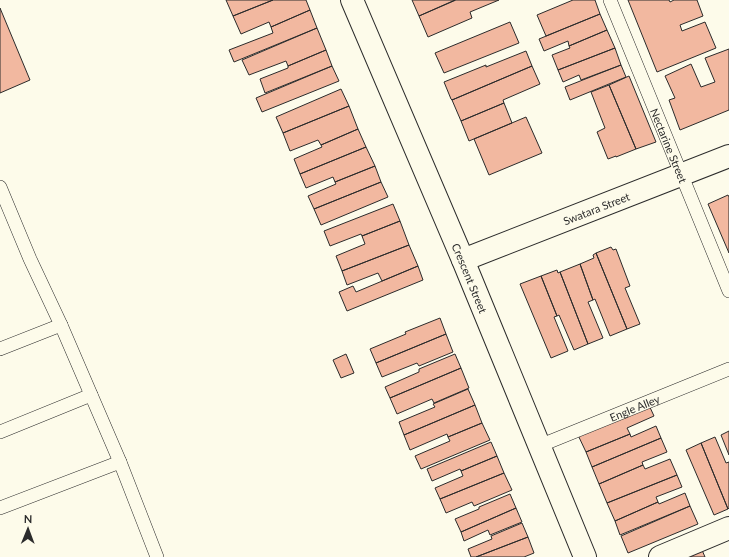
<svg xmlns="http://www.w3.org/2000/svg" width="729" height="557" font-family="Lato,sans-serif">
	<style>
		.building { fill: #f2b8a0; stroke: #2b2b2b }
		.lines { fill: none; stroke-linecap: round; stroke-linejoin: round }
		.service-casing { stroke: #2b2b2b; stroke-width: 14 }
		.minor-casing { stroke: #2b2b2b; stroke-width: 24 }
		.service { stroke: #fdfbea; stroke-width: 13 }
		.minor { stroke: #fdfbea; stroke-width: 22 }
		.labels { text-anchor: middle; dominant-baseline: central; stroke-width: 3; stroke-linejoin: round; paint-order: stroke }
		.street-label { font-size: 11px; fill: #2b2b2b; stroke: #fdfbea }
	</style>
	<rect width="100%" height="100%" fill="#fdfbea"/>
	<path class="building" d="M226,0h47l-40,16z
		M273,0h33l4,10 -39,17 -2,-5 -28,12 -8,-18z
		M412,0h43l-36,16z
		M456,0h43l-29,12 2,6 -44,19 -9,-21z
		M573,0h22l5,14 -54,22 -9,-21z
		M628,0h41l1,2 4,-2h23l6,16 -23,9 2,6 23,-9 11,26 -59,24z
		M0,8l30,72 -30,13z
		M310,10l7,18 -83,34 -5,-12 44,-17 -2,-6z
		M600,14l7,16 -38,16 -1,-5 -24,10 -5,-12z
		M510,22l9,21 -75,30 -9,-20z
		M317,28l9,22 -38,16 -2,-5 -37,14 -7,-15z
		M607,30l8,18 -57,22 -6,-15 18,-7 -1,-2z
		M615,48l6,17 -40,15 -2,-5 -16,7 -5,-12z
		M729,49v61l-49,20 -11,-30 6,-2 -10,-22 26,-12 10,23 14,-5 -10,-24z
		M326,50l6,16 -67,27 -5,-14 28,-11v-2z
		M526,51l6,15 -80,34 -1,-1 -7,-17 42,-17v2z
		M621,65l5,12 -56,23 -5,-13z
		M332,66l7,15 -77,31 -6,-14z
		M532,66l8,18 -37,16 1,3 -43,18 -9,-21z
		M629,76l27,66 -20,7 -27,-64z
		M609,85l27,64 -20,8v-1l-8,3 -11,-27 8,-4 -14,-36z
		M341,89l8,17 -66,27 -7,-16z
		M504,103l8,20 -43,18 -8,-20z
		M349,106l9,23 -37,16 -3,-5 -28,11 -7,-18z
		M526,117l16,36 -53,22 -15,-36z
		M358,129l8,18 -66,27 -6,-15 28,-12 -1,-2z
		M366,147l9,19 -40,16 -2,-5 -27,11 -6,-14z
		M375,166l6,16 -67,27 -6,-13 28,-12 -1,-2z
		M381,182l7,15 -67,28 -7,-16z
		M728,195l1,2v56l-21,-49z
		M393,204l7,17 -38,15 -1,-2 -31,12 -6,-15z
		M400,221l9,24 -67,26 -6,-15 29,-12 -3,-8z
		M409,245l9,21 -36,15 -4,-8 -31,12 -5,-14z
		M611,247l2,3 3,-1 14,37 -5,2 15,36 -13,5 -31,-76z
		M596,253l31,76 -17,7 -15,-37 -2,1 -13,-36 14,-6 -1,-3z
		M580,264l13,36 -5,2 15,36 -15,6 -28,-72z
		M418,266l5,14 -76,31 -8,-19 14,-6 3,6z
		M557,270l1,3 2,-1 28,72 -14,6 -15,-35 -2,1 -16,-40z
		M541,276l16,40 -3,1 14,34 -17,7 -31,-74z
		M440,318l6,16 -70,29 -6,-14 36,-15 -1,-2z
		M446,334l7,18 -34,14 -2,-3 -35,14 -6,-14z
		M346,354l8,19 -13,5 -8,-18z
		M455,354l6,14 -71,30 -5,-11 34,-15v-3z
		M461,368l8,20 -35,15 -2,-4 -35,15 -7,-16z
		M468,389l7,16 -71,30 -5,-13 36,-15 -2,-3z
		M648,403l6,13 -27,12 3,6 -44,18 -9,-19z
		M475,405l7,18 -34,14 -1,-3 -37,16 -6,-15z
		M482,423l8,17 -69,29 -6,-13 35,-15 -2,-4z
		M656,426l5,12 -69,29 -6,-15 44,-18 1,3z
		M729,431v24l-8,-20z
		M715,437l11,26 3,-1v46l-1,1 -27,-66z
		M661,438l6,14 -25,10 1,3 -44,19 -7,-17z
		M491,442l6,14 -36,15 -1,-2 -28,12 -5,-12z
		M701,443l27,66 -14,6 -28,-65z
		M497,456l7,17 -64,26 -5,-11 28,-12 -2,-5z
		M670,459l7,16 -70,28 -8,-19 44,-19 2,4z
		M504,473l8,17 -38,16 -2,-4 -26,11 -6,-14z
		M677,475l5,12 -26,10 2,5 -43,19 -8,-18z
		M685,493l5,13 -70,29 -5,-14 43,-19 1,2z
		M510,494l6,14 -55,24 -6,-13 24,-10v-2z
		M690,506l8,18 -70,29 -7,-17z
		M516,508l6,14 -32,13 -2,-5 -24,11 -3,-9z
		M522,523l6,14 -52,20h-5l-3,-8 24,-10 -1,-3z
		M528,537l6,16 -10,4h-48z
		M702,550l3,7h-20z"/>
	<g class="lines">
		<g class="service-casing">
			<g id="service">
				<path id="s1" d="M610,0l119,291"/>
				<path d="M0,187l30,72 31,66 -61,24"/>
				<path d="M61,325l59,137"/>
				<path d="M0,432l91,-37"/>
				<path id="s2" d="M539,446l190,-77"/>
				<path d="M0,508l120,-46 37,95"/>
			</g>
		</g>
		<g class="minor-casing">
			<g id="minor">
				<path id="s3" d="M352,0l111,260 122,297"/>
				<path id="s4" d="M463,260l266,-104"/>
				<path d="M660,557l69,-29"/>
			</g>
		</g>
		<use href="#service" class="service"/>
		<use href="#minor" class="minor"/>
	</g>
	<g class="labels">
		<g class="street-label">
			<text stroke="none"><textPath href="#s1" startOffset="157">Nectarine Street</textPath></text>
			<text stroke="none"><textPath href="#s4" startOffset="143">Swatara Street</textPath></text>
			<text stroke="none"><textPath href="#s3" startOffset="302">Crescent Street</textPath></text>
			<text stroke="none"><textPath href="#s2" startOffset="103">Engle Alley</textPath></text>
		</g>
	</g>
	<g transform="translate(28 529) rotate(1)" stroke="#fdfbea" stroke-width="3" paint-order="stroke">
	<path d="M0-3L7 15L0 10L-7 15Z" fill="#2b2b2b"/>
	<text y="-6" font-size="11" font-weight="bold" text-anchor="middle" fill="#2b2b2b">N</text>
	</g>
</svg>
